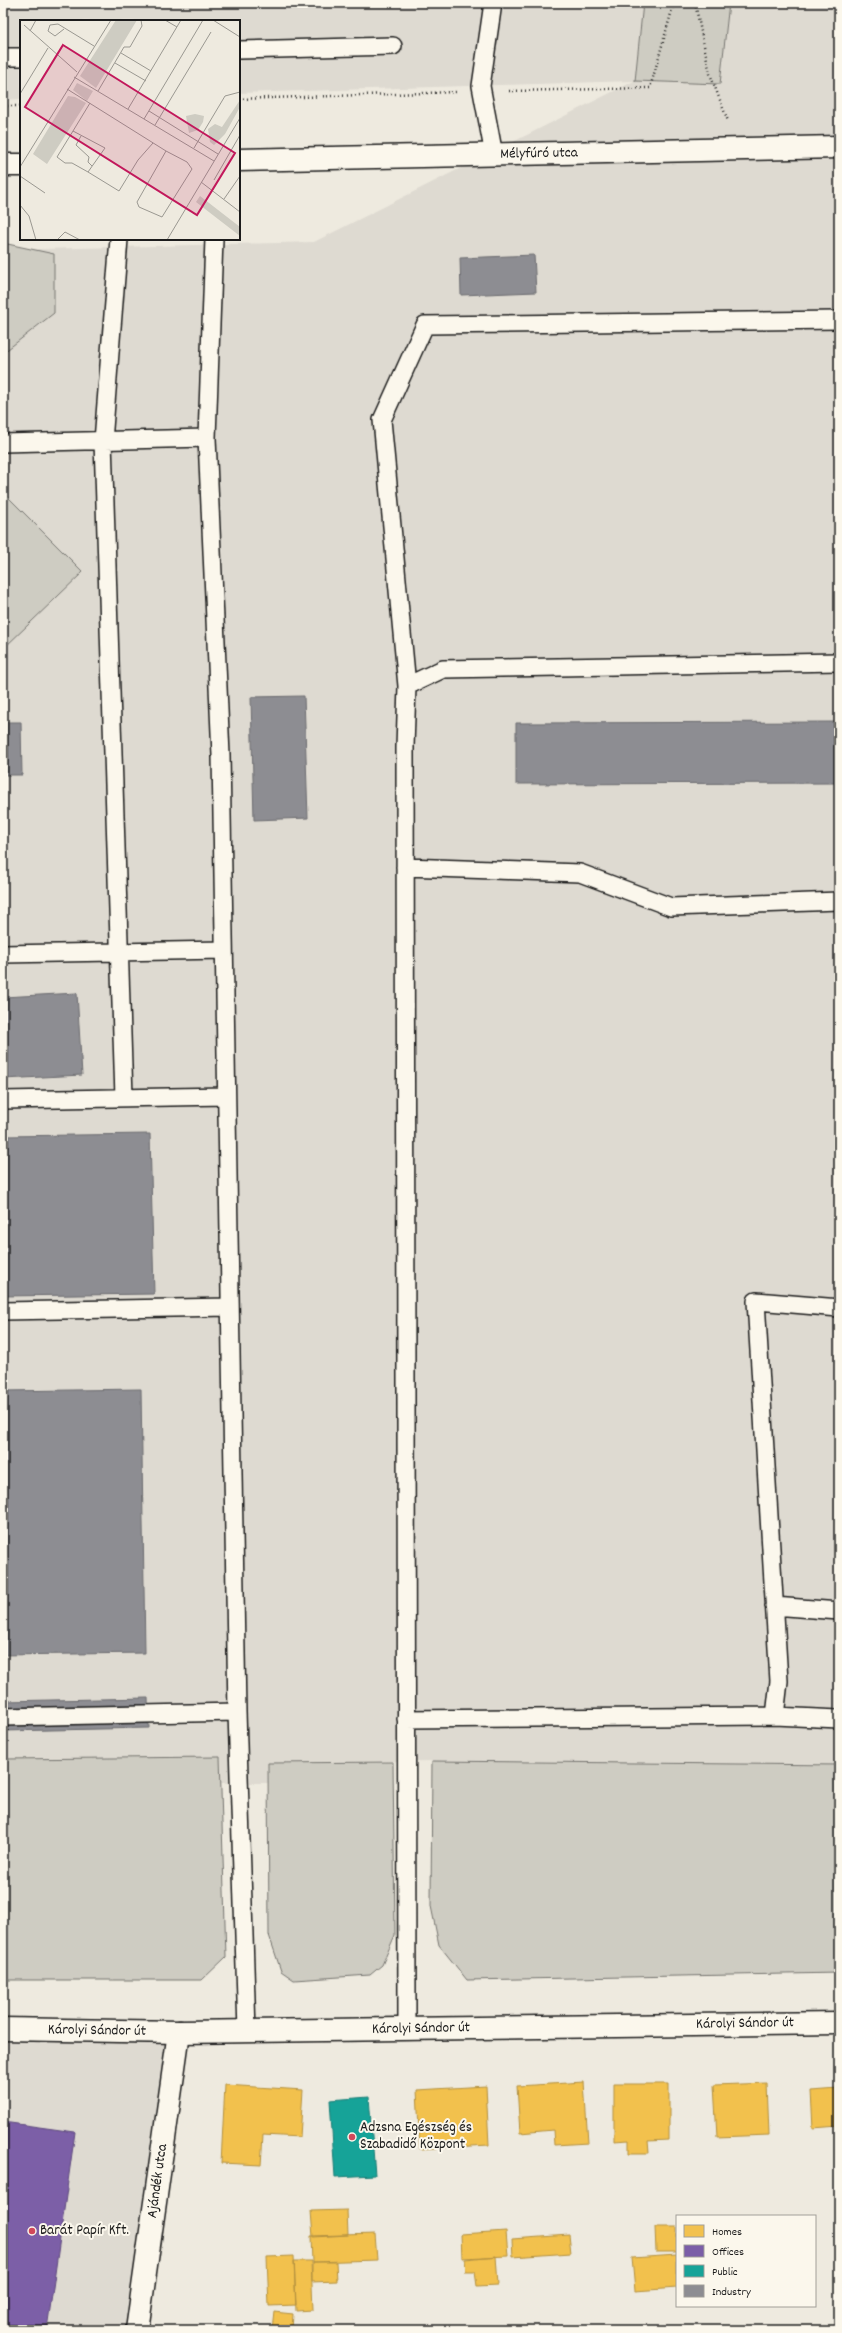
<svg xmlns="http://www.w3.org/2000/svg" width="842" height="2333" font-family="Dekko,sans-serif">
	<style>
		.built { fill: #dedad1 }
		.green { fill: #ceccc2; stroke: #75746f }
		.homes { fill: #f2c14e; stroke: #b2903f }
		.offices { fill: #7b5ea7; stroke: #5e4a7d }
		.public { fill: #17a398; stroke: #187a73 }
		.industry { fill: #8d8d92; stroke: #6b6b6f }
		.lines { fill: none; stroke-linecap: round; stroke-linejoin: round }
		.service-casing { stroke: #1c1c1c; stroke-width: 20 }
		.minor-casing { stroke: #1c1c1c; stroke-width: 25 }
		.tertiary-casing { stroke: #1c1c1c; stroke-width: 25 }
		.path { stroke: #1c1c1c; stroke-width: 2.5; stroke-dasharray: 1 3; stroke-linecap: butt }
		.service { stroke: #fbf7ec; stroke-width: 17 }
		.minor { stroke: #fbf7ec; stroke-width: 22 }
		.tertiary { stroke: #fbf7ec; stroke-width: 22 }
		.poi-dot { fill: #d1495b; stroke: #fbf7ec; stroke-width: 1.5 }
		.labels { text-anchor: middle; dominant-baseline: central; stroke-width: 4; stroke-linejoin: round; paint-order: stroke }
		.street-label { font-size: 15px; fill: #1c1c1c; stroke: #fbf7ec }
		.poi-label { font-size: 15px; fill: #1c1c1c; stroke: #fbf7ec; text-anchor: start }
		.inset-road { fill: none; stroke: #9a9891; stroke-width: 1 }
		.view { fill: #c2185b; fill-opacity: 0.15; stroke: #c2185b; stroke-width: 2 }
		.inset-edge { fill: none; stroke: #1c1c1c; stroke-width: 2 }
	</style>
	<rect width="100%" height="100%" fill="#eeeadf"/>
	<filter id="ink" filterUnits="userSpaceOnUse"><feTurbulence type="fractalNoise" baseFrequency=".025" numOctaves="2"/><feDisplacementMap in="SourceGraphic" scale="8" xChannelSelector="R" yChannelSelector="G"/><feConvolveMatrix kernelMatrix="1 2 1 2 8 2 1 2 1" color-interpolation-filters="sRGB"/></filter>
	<g filter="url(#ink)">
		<path class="built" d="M3,3h640l-8,78 85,3 9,-81h110v1762l-407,-4 -164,2v20h-47l-1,-26 -217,2v-1509l311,-8 320,-161 -395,12v-72h-218v78l-18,1z
			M178,2023l-53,307h-122v-305z"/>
		<path class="green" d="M643,3h86l-9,81 -85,-3z
			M3,243l51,11v59l-51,40z
			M3,498h6l74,74 -80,77z
			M220,1757l6,200 -24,23h-199v-221z
			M432,1761l407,4v208l-372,7 -28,-35 -8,-39z
			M393,1762l2,173 -13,30 -12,10 -76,5 -13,-9 -12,-36 -1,-172z"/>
		<path class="homes" d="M584,2082l4,61 -34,2 -1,-15 -33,3 -3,-47z
			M767,2083l2,52 -52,2 -3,-52z
			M614,2084h55v56l-21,1 1,12h-20v-13l-15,1z
			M225,2085l78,5 -3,47 -37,-2 -2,30 -40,-2z
			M486,2086l3,59 -69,4 -3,-59z
			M839,2089v37l-26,2 -2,-37z
			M347,2210l1,25 -35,2 -2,-26z
			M655,2227h22v25h-21z
			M506,2231l2,25 -46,2 -1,-24z
			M375,2234l2,26 -65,2 -1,-26z
			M569,2235l2,18 -58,4 -1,-18z
			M677,2255v33l-42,3 -3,-33z
			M294,2256l2,49 -27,1 -2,-49z
			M496,2256l2,29 -21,1 -2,-14h-9l-1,-13z
			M294,2261h17l2,49 -17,1z
			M312,2262h24l1,19 -25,1z
			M274,2312l19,2 -1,16h-20z"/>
		<path class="offices" d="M3,2122l72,10 -28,198h-44z"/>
		<path class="public" d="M369,2097l6,78 -40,2 -5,-77z"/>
		<path class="industry" d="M534,255l2,37 -75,3 -1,-37z
			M304,696l4,122 -54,2 -3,-123z
			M3,722h18l1,53h-19z
			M839,722v61l-323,1v-61z
			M77,993l5,82 -79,4v-82z
			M150,1134l4,160 -151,2v-160z
			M141,1389l4,264 -142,2v-264z
			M148,1698l1,30 -146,3v-30z"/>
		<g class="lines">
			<g class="service-casing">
				<path id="service" d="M493,3l-12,83 13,69
					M239,50l154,-4
					M3,57h18
					M119,239l-16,202 21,656
					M214,239l-7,199 14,317 16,957 10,319
					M3,443l204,-5
					M407,686l36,-17 396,-7
					M405,867l175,6 91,34 168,-6
					M3,954l221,-4
					M3,1100l223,-4
					M3,1311l227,-4
					M774,1606l65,5
					M775,1716l64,3
					M3,1717l234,-5
					M406,1719l369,-3 4,-35 -23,-380 83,7
					M407,2029l-2,-1282 2,-61 -25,-266 43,-95 414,-5"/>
			</g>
			<g class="minor-casing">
				<path id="minor" d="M239,160l600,-13
					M3,165h18
					M137,2330l42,-298"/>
			</g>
			<g class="tertiary-casing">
				<path id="tertiary" d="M3,2029l176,3 660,-9"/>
			</g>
			<path class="path" d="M695,3l15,71 18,47
				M509,91l141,-3 24,-85
				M239,99l217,-7
				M3,106h18"/>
			<use href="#service" class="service"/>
			<use href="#minor" class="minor"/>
			<use href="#tertiary" class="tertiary"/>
		</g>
	</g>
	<g class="poi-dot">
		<circle cx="352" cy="2137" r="4"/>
		<circle cx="32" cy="2231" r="4"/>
	</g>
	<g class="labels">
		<g class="street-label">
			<text transform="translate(539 154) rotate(-1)">Mélyfúró utca</text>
			<text transform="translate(745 2024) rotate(-1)">Károlyi Sándor út</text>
			<text transform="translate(421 2029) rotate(-1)">Károlyi Sándor út</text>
			<text transform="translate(97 2031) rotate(1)">Károlyi Sándor út</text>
			<text transform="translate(158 2181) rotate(-82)">Ajándék utca</text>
		</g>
		<g class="poi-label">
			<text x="360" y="2128">Adzsna Egészség és<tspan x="360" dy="17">Szabadidő Központ</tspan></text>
			<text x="40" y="2231">Barát Papír Kft.</text>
		</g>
	</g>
	<g transform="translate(20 20)">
		<rect width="220" height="220" fill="#eeeadf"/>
		<path d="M96,0h21l-41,68 -16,-12zM57,63l16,8 -6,10 -14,-11zM48,76l7,1 11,6 -39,61 -14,-10zM220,80v7l-15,27 -11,11 -4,-3 -2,-13 7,-5 7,3zM175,94l9,2 -1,6 -5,8 -9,3 -3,-17zM180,176l40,31v9l-44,-34z" fill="#ceccc2"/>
		<path class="inset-road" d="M145,0l12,7M193,0l27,17M4,5l53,47M44,9l-9,7 -7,-5 2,-6 8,-1 36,22M10,11l6,-11M101,33l30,18M95,43l31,18M54,57l140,84M47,69l99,62 -29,51 2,5 23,10 30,-48 -5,-7 -21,-11M78,71l26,-44h6l12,-21 -1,-6M0,74l28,-46M70,83l-17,28 32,17 -17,24 31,19 19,-31 15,-17M108,89l53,-89M129,91l69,43M124,99l59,-99M135,105l56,-93M53,111l-16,26 8,6h7l16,9M61,116l-5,9 13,12 -1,5 4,4M174,128l31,-52 15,-4M0,147l91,-147M0,156l25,17M194,160l26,-45M181,162l39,30M204,179l16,-23M0,185l9,11 7,24M37,220l8,-8 15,8M147,220l73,-122"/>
		<path class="view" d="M43,25l172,108 -38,62 -172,-108z"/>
		<rect width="220" height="220" class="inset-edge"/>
	</g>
	<rect width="842" height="2333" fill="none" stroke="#fbf7ec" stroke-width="16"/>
	<rect x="8" y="8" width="826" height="2317" fill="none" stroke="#1c1c1c" stroke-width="1.5" filter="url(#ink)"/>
	<rect x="676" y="2215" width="140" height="92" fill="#fbf7ec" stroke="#a29f99"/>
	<rect x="684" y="2225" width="20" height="12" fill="#f2c14e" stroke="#a29f99"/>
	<text x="712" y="2235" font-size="12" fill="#1c1c1c">Homes</text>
	<rect x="684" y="2245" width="20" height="12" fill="#7b5ea7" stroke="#a29f99"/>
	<text x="712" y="2255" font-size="12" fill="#1c1c1c">Offices</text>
	<rect x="684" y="2265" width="20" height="12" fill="#17a398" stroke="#a29f99"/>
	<text x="712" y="2275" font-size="12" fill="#1c1c1c">Public</text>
	<rect x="684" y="2285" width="20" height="12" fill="#8d8d92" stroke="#a29f99"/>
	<text x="712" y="2295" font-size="12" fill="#1c1c1c">Industry</text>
</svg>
